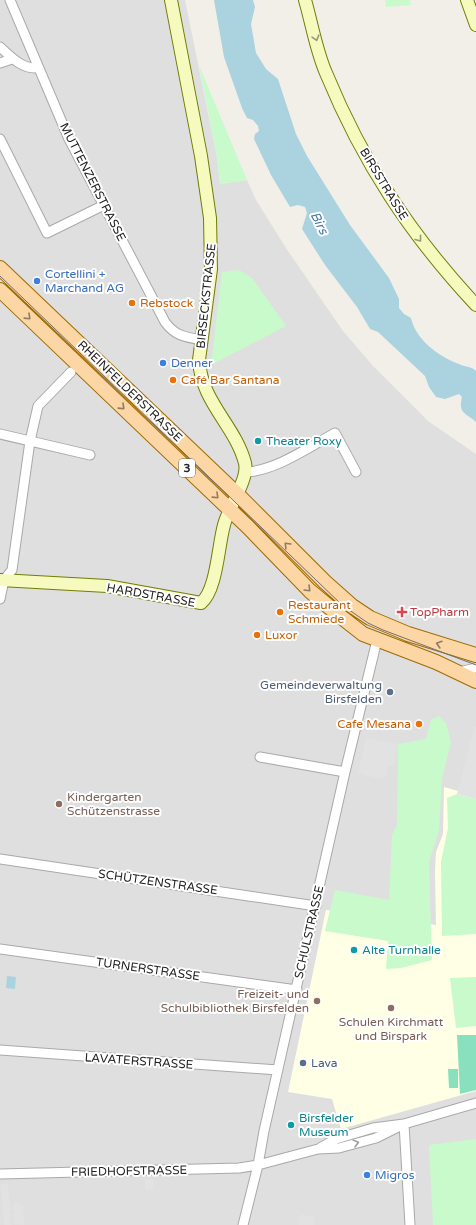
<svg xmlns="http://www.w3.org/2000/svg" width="476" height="1225" font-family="'Varela Round',sans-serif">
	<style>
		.residential { fill: #e0dfdf }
		.education { fill: #ffffe5 }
		.park { fill: #c8facc }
		.pitch { fill: #88e0be }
		.parking { fill: #e2e2e2 }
		.water { fill: #aad3df }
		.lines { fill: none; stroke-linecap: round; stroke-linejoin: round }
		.street-casing { stroke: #a9a9a9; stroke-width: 11 }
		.secondary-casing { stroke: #707d05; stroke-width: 14 }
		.primary-casing { stroke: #a06b00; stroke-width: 16 }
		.street { stroke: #fff; stroke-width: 9 }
		.secondary { stroke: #f7fabf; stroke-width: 12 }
		.primary { stroke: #fcd6a4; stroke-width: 14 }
		.tram { stroke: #707070; stroke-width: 1 }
		.oneway { stroke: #979978 }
		.oneway2 { stroke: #8f7c63 }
		.oneway3 { stroke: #9c9c9c }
		.shop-dot { fill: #3f7fe0; stroke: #fff; stroke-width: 1.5 }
		.food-dot { fill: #e8710a; stroke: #fff; stroke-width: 1.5 }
		.culture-dot { fill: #0f9aa8; stroke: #fff; stroke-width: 1.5 }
		.health-dot { fill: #e0444e; stroke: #fff; stroke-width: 1.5 }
		.service-dot { fill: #5c6f8a; stroke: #fff; stroke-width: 1.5 }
		.education-dot { fill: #8d6e63; stroke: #fff; stroke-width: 1.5 }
		.labels { text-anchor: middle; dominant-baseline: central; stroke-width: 4; stroke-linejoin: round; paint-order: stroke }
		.shield { fill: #fff; stroke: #646464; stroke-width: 1 }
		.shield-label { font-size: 11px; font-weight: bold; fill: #222 }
		.street-label { font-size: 12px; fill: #222; stroke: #fff }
		.shop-label { font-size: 12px; fill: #366cbe; stroke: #fff; text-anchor: start }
		.food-label { font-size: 12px; fill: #c56008; stroke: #fff; text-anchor: start }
		.culture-label { font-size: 12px; fill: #0d838f; stroke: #fff; text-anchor: start }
		.health-label { font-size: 12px; fill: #be3a42; stroke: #fff; text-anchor: start }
		.service-label { font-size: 12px; fill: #4e5e75; stroke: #fff; text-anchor: end }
		.education-label { font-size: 12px; fill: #785e54; stroke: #fff; text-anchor: start }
		.water-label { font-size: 13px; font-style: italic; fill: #4a7aab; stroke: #fff }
	</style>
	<rect width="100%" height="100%" fill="#f2efe9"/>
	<path class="residential" d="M0,0h185l32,157 3,27 27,-4 9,20 30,48 57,83 30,35 55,55 48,33v771h-476z"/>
	<path class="education" d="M444,787l32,9v295l-135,38 -9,-30 -44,-7 38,-182 110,15 -1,-54 1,-19 7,-18z"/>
	<path class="park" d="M385,0h25l1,5 -25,2z
		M199,65l48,115 -27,4 -3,-27z
		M239,270l13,8 34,48 -75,39 11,-93z
		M439,716l7,7 5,19 -9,37 -3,51 -10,32 3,98 -31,8 -15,1 2,-28 -63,-10 10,-41 54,10 3,-65 5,-10 1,-81 28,-5 5,-19z
		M457,794l19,5v135l-34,2 -1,-74 7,-34 -1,-30z
		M476,977v49l-20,2 -6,-50z
		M476,1139v86h-43l-4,-80z"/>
	<path class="pitch" d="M457,1035h19v55l-16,4z
		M448,1069h10v19h-9z"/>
	<path class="parking" d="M474,727h2v72l-19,-5z
		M366,738l32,6 -4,21 -6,2 -2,10 -6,2 -22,-6z
		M145,1179h9v11h-9z
		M8,1184l3,41h-7l-3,-40z
		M16,1202l7,4 1,19 -11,-1 2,-6 -3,-2 3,-5 -3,-2z
		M300,1214l15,3 -1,8h-16z"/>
	<path class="water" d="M214,0h39l2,7 -4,17 5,29 10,16 12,10 18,55 11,22 43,69 39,53 10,21v9l5,6 7,4c5,22 27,38 48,46 5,3 13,2 17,7v51c-11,-10 -18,-8 -14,-25l-3,-3 -14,5 -9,-2 -7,-10 -4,-11 -47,-44 -8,-3 -13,-22 -32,-42 -23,-36 5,-16 -2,-6 -7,-2 -8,2 -19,-32 -17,-36 1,-5 4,-3 -1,-5 -5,-6 -6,-2 -5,-10 -18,-51z
		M7,976l9,1 -1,12 -9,-1z"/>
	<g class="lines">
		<g class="street-casing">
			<path id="street" d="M10,0l59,139 96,183c10,14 20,15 37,18
				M0,47c11,10 22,22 37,21
				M0,63l12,-4
				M0,139l47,94 57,-28
				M0,434l90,21
				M246,472c29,-1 63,-25 89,-39l21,39
				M0,599l4,-19 8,-10 18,-129 8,-35 33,-34
				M459,672l17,-4
				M260,757l85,15
				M0,859l316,47
				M0,949l297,41
				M0,1050l278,20
				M404,1124l6,101
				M320,1148l16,-9 37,-11 31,-4 72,-21
				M0,1174l239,-6 19,-3 60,-16 21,-1 37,-10 28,-14
				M243,1225l15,-60 6,-34 81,-359 32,-132"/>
		</g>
		<g class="secondary-casing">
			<path id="secondary" d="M305,0c7,24 11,50 21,73 37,90 84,161 150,232
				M467,0l9,25
				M0,580l107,6 94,17c16,-13 17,-57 23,-78 4,-17 25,-46 21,-62 -10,-38 -44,-61 -46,-103l12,-91 -1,-51 -9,-62 -30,-156"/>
		</g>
		<g class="primary-casing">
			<path id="primary" d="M0,268l236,225 89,89 27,24 18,12 38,16 68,21
				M0,290l248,237 62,64 30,25 23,18 73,28 40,19"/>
		</g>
		<use href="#street" class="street"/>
		<use href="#secondary" class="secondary"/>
		<use href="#primary" class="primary"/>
		<path class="tram" d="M0,276l342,329 26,18 15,7 93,35"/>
	</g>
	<defs><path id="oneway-chevron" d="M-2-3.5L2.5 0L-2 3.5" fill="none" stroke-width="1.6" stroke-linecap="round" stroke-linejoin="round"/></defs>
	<g class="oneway">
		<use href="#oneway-chevron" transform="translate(316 38) rotate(74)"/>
		<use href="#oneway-chevron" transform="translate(419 239) rotate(52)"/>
	</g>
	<g class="oneway2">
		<use href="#oneway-chevron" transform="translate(28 317) rotate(44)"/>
		<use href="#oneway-chevron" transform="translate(122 407) rotate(44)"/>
		<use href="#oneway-chevron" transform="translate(216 496) rotate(44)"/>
		<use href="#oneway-chevron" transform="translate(287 545) rotate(-135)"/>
		<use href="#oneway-chevron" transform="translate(308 589) rotate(45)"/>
		<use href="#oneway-chevron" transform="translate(439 644) rotate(-163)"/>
	</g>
	<use class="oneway3" href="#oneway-chevron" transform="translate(356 1143) rotate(-15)"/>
	<g class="shop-dot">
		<circle cx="37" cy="281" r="4"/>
		<circle cx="163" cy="363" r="4"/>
		<circle cx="367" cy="1175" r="4"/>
	</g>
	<g class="food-dot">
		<circle cx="132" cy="303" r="4"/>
		<circle cx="173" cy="380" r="4"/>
		<circle cx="280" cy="612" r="4"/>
		<circle cx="257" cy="635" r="4"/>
		<circle cx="419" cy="724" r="4"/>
	</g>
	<g class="culture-dot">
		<circle cx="258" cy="441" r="4"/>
		<circle cx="354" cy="950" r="4"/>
		<circle cx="291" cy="1125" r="4"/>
	</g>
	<path class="health-dot" d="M400 606h4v4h4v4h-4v4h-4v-4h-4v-4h4z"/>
	<g class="service-dot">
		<circle cx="390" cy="692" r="4"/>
		<circle cx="303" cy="1063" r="4"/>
	</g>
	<g class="education-dot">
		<circle cx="59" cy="804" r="4"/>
		<circle cx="317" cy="1001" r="4"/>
		<circle cx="391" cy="1008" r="4"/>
	</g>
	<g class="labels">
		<rect class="shield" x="179" y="459" width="16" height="18" rx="3"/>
		<g class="shield-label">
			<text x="187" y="468">3</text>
		</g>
		<g class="street-label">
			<text transform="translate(93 182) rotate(63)">MUTTENZERSTRASSE</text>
			<text transform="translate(384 184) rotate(59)">BIRSSTRASSE</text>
			<text transform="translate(206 296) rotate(-84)">BIRSECKSTRASSE</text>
			<text transform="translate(130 391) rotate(44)">RHEINFELDERSTRASSE</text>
			<text transform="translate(151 595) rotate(10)">HARDSTRASSE</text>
			<text transform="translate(158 882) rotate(8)">SCHÜTZENSTRASSE</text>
			<text transform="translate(309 932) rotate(-77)">SCHULSTRASSE</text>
			<text transform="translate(148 969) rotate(8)">TURNERSTRASSE</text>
			<text transform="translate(139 1061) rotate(4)">LAVATERSTRASSE</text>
			<text transform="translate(129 1171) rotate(-1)">FRIEDHOFSTRASSE</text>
		</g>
		<g class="shop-label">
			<text x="45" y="274">Cortellini +<tspan x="45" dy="14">Marchand AG</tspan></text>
			<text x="171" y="363">Denner</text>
			<text x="375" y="1175">Migros</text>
		</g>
		<g class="food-label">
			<text x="140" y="303">Rebstock</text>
			<text x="181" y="380">Café Bar Santana</text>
			<text x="288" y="605">Restaurant<tspan x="288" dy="14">Schmiede</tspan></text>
			<text x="265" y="635">Luxor</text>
			<text x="411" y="724" text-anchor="end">Cafe Mesana</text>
		</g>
		<g class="culture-label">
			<text x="266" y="441">Theater Roxy</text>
			<text x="362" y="950">Alte Turnhalle</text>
			<text x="299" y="1118">Birsfelder<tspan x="299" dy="14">Museum</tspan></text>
		</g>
		<g class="health-label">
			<text x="410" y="612">TopPharm</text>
		</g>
		<g class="service-label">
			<text x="382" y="685">Gemeindeverwaltung<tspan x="382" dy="14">Birsfelden</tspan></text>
			<text x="311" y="1063" text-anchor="start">Lava</text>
		</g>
		<g class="education-label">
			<text x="67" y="797">Kindergarten<tspan x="67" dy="14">Schützenstrasse</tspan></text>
			<text x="309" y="994" text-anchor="end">Freizeit- und<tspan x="309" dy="14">Schulbibliothek Birsfelden</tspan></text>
			<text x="391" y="1022" text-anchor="middle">Schulen Kirchmatt<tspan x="391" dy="14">und Birspark</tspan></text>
		</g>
		<g class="water-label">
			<text transform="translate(319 223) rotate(63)">Birs</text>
		</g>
	</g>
</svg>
